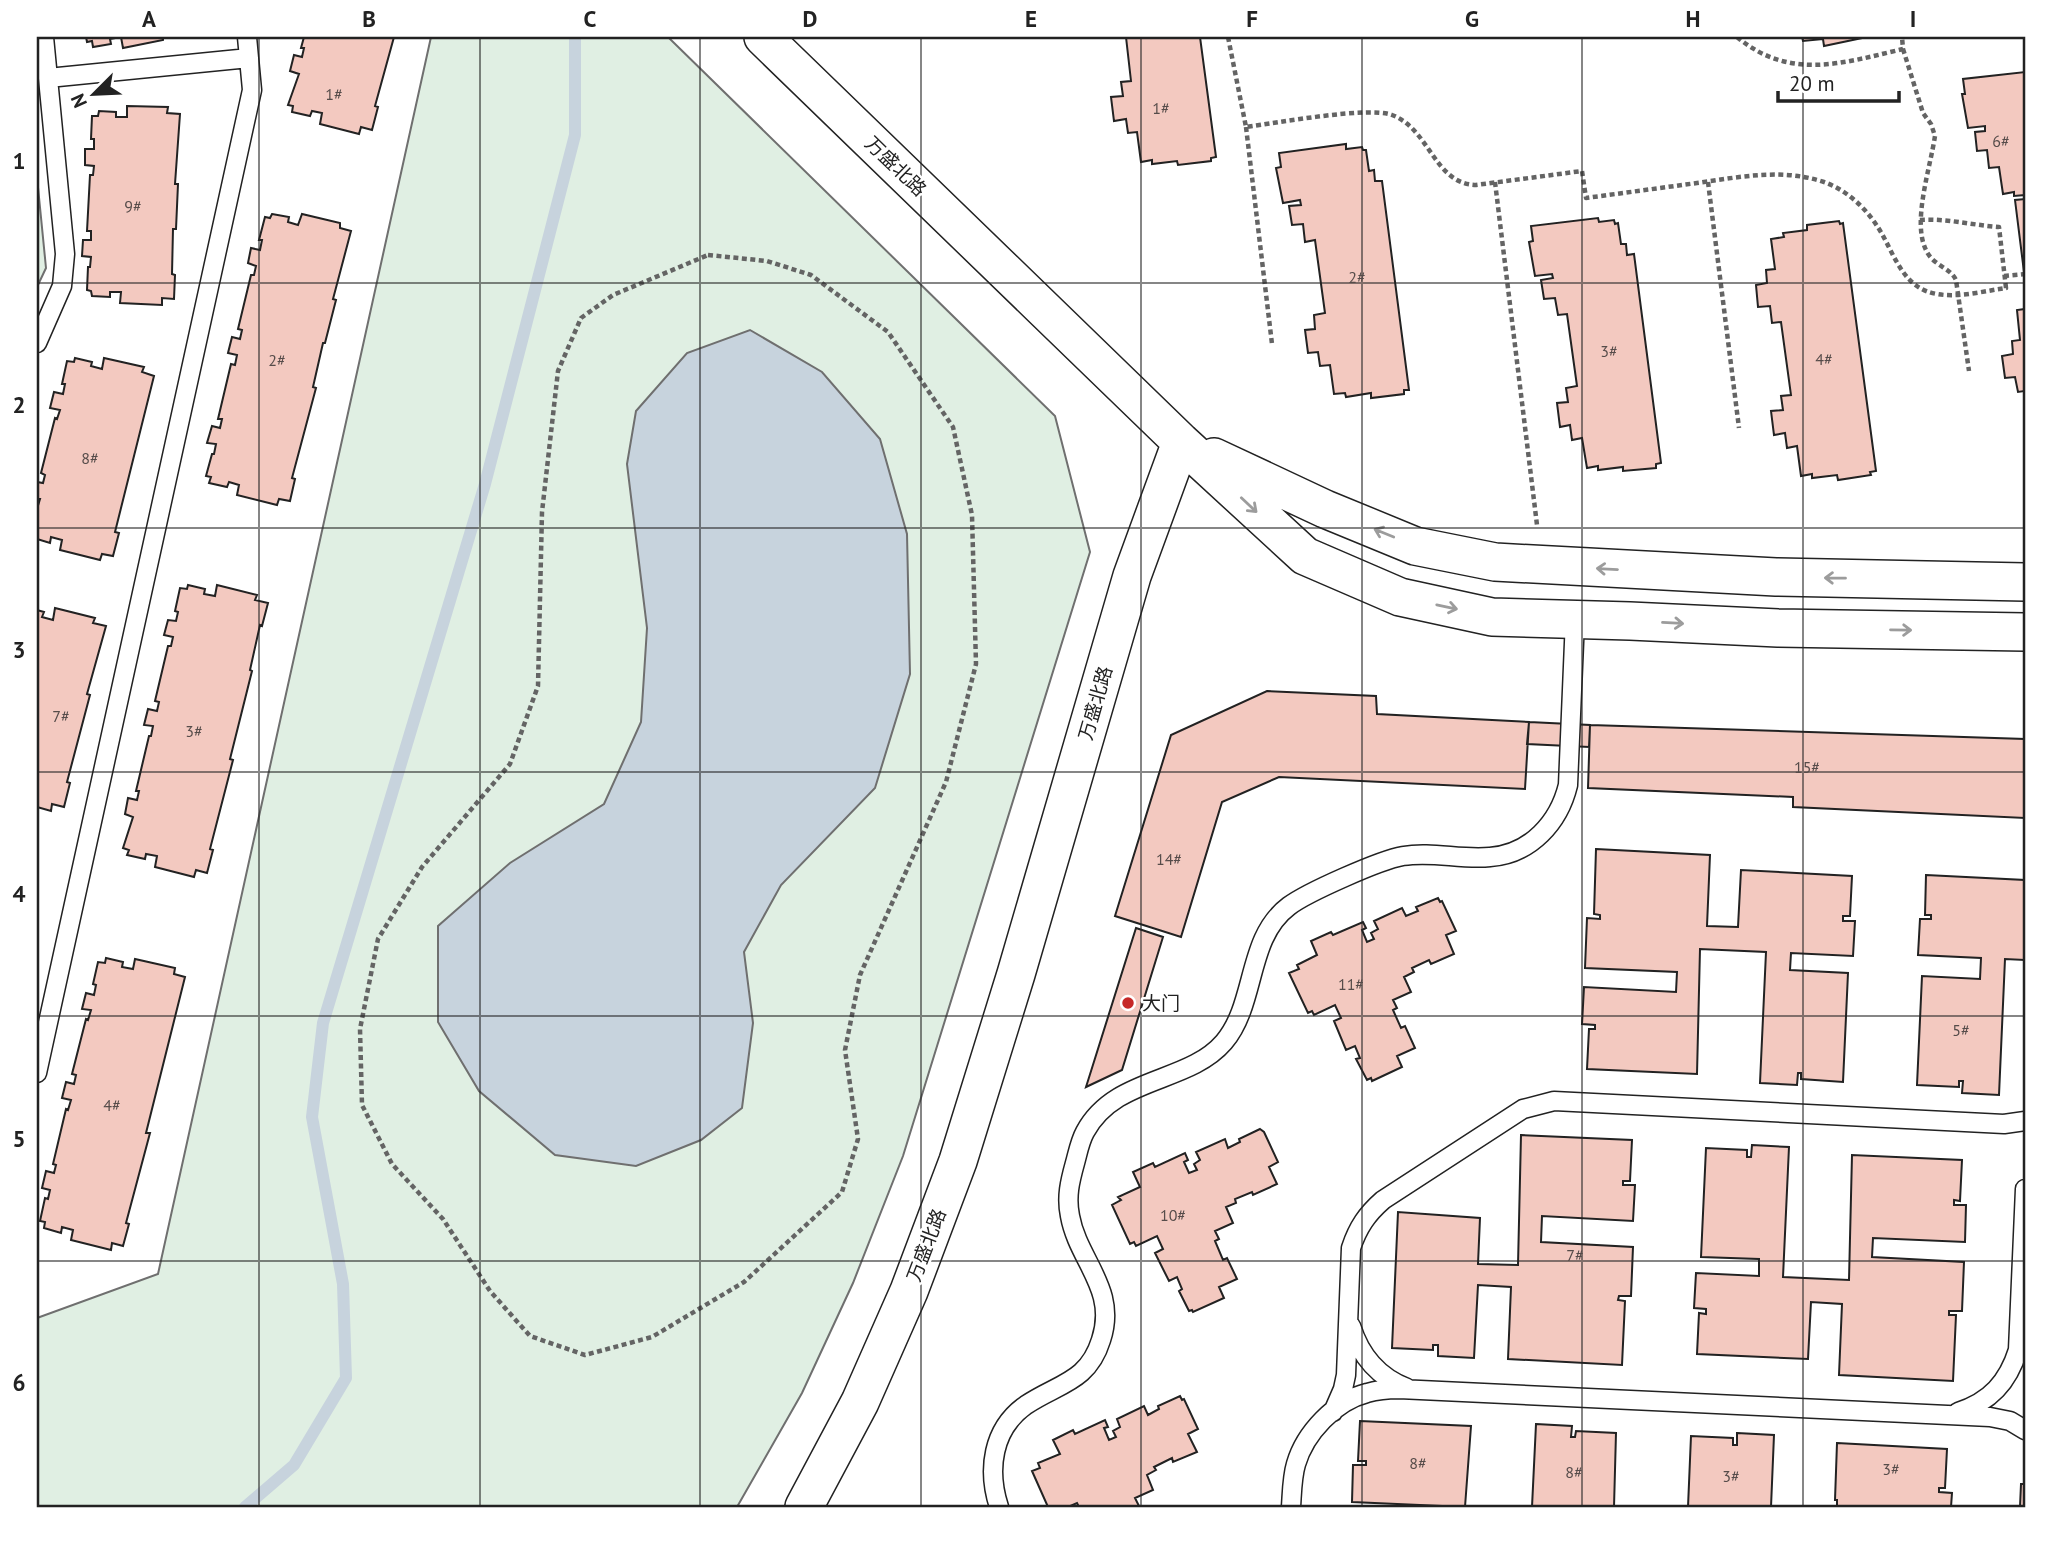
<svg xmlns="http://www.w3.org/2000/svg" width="2062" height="1544" font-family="'PT Sans','Noto Sans SC',sans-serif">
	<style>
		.green { fill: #e0efe3; stroke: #6f6f6f; stroke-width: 2 }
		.water { fill: #c7d3dd; stroke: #6f6f6f; stroke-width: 2 }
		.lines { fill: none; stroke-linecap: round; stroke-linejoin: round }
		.stream { stroke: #c7d3dd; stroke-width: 12 }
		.building { fill: #f3c9c0; stroke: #222; stroke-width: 2 }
		.service-casing { stroke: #222; stroke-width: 21 }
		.minor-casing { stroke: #222; stroke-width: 40 }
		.path { stroke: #646464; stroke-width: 4.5; stroke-dasharray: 5 3.5; stroke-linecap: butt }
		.service { stroke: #fff; stroke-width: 18 }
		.minor { stroke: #fff; stroke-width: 37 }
		.oneway { stroke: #9c9c9c }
		.grid { fill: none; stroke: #222; stroke-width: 2; stroke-opacity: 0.55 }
		.poi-dot { fill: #c62828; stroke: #fff; stroke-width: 2.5 }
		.labels { text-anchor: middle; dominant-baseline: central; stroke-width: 5; stroke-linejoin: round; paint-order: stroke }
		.number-label { font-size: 16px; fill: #564c4a }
		.street-label { font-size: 19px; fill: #222; stroke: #fff }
		.poi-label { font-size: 19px; fill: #222; stroke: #fff; text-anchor: start }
		.neatline { fill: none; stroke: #222; stroke-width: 2.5 }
		.grid-label { font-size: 23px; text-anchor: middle; font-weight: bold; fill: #222 }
	</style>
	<rect width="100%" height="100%" fill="#fff"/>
	<path class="green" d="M431,37h237l387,379 35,136 -187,604 -50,127 -51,110 -65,114h-700v-189l121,-44z
		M37,177l9,91 -9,19z"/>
	<path class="water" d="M750,330l72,42 58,67 27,95 3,140 -35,114 -94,97 -37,67 9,71 -11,85 -41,32 -65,26 -81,-11 -76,-64 -41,-69v-96l72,-63 94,-59 37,-82 6,-94 -20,-164 9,-53 51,-58z"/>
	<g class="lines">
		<path class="stream" d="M245,1507l49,-42 52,-87 -3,-94 -31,-167 11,-94 162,-539 90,-349v-98"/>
	</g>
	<path class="building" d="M86,37h77v3l-40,8 -2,-11 -11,2 1,5 -18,3 -1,-6 -5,1z
		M304,37h90l-19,69 3,1 -6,23 -11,-3 -2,7 -39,-10 2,-11 -10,-2 -2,5 -18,-4 1,-6 -5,-1 11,-31 -9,-3 4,-16 8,2 2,-9h-3z
		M1126,37h74l16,120 -5,1v3l-33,4 -1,-4 -25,3v-4l-11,2 -4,-30 -9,1 -2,-14 -12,2 -3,-24 12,-1 -2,-14 10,-1z
		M1802,37h65l-43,9 -1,-7 -20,2z
		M2025,72v123l-11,1v-4l-11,2 -4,-27 -10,1 -2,-18 -10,1 -2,-19 10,-1v-5l-17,2 -6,-34h3l-2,-15z
		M127,106l41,1 -1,6 13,1 -5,70h3l-2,45h-3l-1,45 3,1 -1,24 -12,-1v7l-42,-2 1,-11h-11v5l-18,-1 -1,-5 -4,-1 1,-23h2l1,-10 -9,-1 1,-16h8v-9h-4l3,-56h3l1,-9 -9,-1v-16h9v-10h-3l1,-23h6l1,-5 17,1v5h11z
		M1346,144v5l16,-2 1,3h3l3,21 5,-1 1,11h7l27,209h-5v4l-33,4v-5l-25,4 -1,-4 -11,1 -4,-29 -10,1 -2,-14 -10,1 -3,-23 10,-1 -1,-14 11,-2 -10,-73 -10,2 -2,-18 -11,1 -3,-19 12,-1 -1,-5 -17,3 -7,-35 5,-1 -2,-14z
		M2025,199v81l-10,-80z
		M272,214l17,3 -1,5 10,3 4,-11 38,9v5l11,3 -18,68 3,1 -11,43h-2l-10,44 3,1 -24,90 3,1 -5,22 -11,-2 -2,6 -40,-10 2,-10 -10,-3 -2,5 -18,-4 2,-6 -5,-1 6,-22h2l2,-10 -9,-1 5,-17 8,2 2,-9h-4l13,-55 4,1 2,-10 -9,-2 4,-16 8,2 2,-9 -4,-1 13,-54h3l2,-9 -8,-3 3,-15 9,2 2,-10h-3l6,-23 5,1z
		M1598,218l1,4 15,-2 1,4 3,-1 3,21h5l1,11 7,-1 27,209 -5,1v4l-33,3v-4l-25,3v-4l-11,2 -5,-30 -10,2 -2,-15 -10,2 -3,-24 11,-1 -2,-14 11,-2 -10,-72 -9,1 -3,-17 -11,1 -3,-19 12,-2 -1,-4 -17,2 -6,-34 4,-1 -2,-15z
		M1839,221l1,3 3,-1 33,248 -6,1 1,3 -33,5 -1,-5 -25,3v-4l-11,2 -4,-30 -10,2 -2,-15 -11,2 -3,-24 12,-1 -2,-14 10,-1 -10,-73 -9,1 -2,-17 -12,1 -2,-22 11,-2 -1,-13 9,-1 -4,-30 13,-2 -1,-4 24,-3v-5z
		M2025,309v82l-7,1 -3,-15 -10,1 -3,-22 11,-2 -1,-13 8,-1 -3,-30z
		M75,358l17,4 -1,4 11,3 2,-11 40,9 -2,5 12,4 -39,156 4,1 -6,23 -11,-2 -2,6 -40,-10 2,-10 -11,-3 -1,6 -13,-4v-30l3,-10h-3v-17l6,1 2,-8 -4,-2 14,-55 2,1 3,-9 -10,-2 4,-16 9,2 2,-10h-3l5,-23 7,1z
		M188,585l17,4 -1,5 11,2 2,-11 40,10 -2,5 13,3 -6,23 -2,-1 -10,45 2,1 -22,88 3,1 -23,89 3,1 -6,23 -11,-3 -2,7 -39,-10 2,-11 -11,-2 -1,5 -18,-4 2,-5 -6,-2 10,-31 -8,-3 3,-16 9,2 2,-9h-3l13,-55h2l2,-10 -9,-1 4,-16 9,2 2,-9 -4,-1 13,-55h3l2,-9 -9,-2 4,-15 8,1 2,-9 -3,-1 5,-23 7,1z
		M55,608l40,10 -2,5 13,3 -19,68 3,1 -23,87 3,1 -6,24 -12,-3 -1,7 -14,-4v-197l7,2 -2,5 11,3z
		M1267,691l109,5 1,18 152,8 -4,67 -246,-12 -57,25 -41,135 -66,-21 56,-181z
		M1529,722l61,3 -1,22 -62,-3z
		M1590,725l435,14v79l-232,-11v-10l-205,-9z
		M1596,849l114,6 -3,71 31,1 3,-57 111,6 -2,40h-7v5h12l-2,35 -62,-3 -1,17 58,3 -5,109 -42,-3v-6h-3l-1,12 -37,-2 6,-131 -66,-3 -3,125 -110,-5 2,-40h6v-4l-13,-1 2,-37 92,5 1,-20 -92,-4 2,-50 13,1v-4l-6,-1z
		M1926,875l99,5v80l-20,-1 -6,136 -37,-2 1,-12h-4v6l-42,-2 5,-109 58,3 1,-21 -63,-3 2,-36h11v-4h-6z
		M1438,898l2,4 2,-1 14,30 -10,4 8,19 -23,10 -2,-4 -17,8 2,4 -10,5 7,15 -18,8 4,8 -4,2 8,18 4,-2 10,22 -18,8 5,11 -30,14 -1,-3 -4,2 -11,-21 4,-1 -5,-12 -9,4 -12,-29 7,-3 -6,-13 -21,10 -2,-4 -4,2 -19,-40 10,-4 -2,-4 20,-10 -6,-14 20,-9 2,3 30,-13 3,6 -4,2 5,12 7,-3 -3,-6 7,-4 -4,-8 28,-13 4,8 12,-5 -2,-4z
		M1136,928l27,9 -41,133 -36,17z
		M106,958l17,4 -1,5 11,2 2,-10 40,9 -1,6 11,3 -39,156h4l-24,90 3,1 -6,22 -11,-3 -1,7 -40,-10 2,-10 -11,-3 -1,6 -17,-5 1,-6 -5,-1 5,-23 3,1 2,-9 -8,-2 4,-17 8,2 2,-8 -3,-1 13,-55 2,1 3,-10 -9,-2 4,-16 8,2 2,-9 -4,-1 14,-55 2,1 3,-10 -9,-1 4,-16 8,2 2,-10 -3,-1 5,-22 7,1z
		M1260,1129l4,3 14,30 -9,5 8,17 -24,11 -1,-3 -17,7 1,4 -10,4 7,16 -18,8 4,8 -4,2 8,19 4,-2 10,21 -18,8 5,11 -31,14 -1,-2 -3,1 -10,-20 3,-2 -5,-12 -8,4 -14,-28 8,-4 -6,-13 -21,10 -2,-4 -4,2 -18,-39 9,-5 -3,-3 22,-10 -7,-15 20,-9 2,4 30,-14 3,7 -4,2 5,11 8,-3 -3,-6 6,-4 -4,-8 29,-13 3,9 12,-6 -1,-3z
		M1521,1135l111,5 -2,41h-7v4h12l-2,36 -91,-5 -1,26 92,5 -2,49h-12l-1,4 7,1 -3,64 -114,-6 3,-72 -33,-2 -4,73 -36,-2v-11h-5v5l-41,-2 6,-136 82,6 -2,46 40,1z
		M1752,1145l37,2 -6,130 66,3 3,-125 110,5 -2,41 -6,-1v5h12l-1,37 -92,-4 -1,19 92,5 -2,49h-13v4h7l-3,66 -114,-6 3,-71 -31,-2 -3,57 -111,-5 2,-41 7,1v-5l-12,-1 2,-35 63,3v-17l-58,-2 5,-109 41,2v7h4z
		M1180,1396l2,4 2,-1 14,30 -10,5 9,18 -24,10 -1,-4 -18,9 2,3 -9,5 6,15 -18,8 4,8 -60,1 -2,-4 -9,4h-20l-16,-36 8,-3 -2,-5 22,-9 -7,-14 20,-10 2,4 30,-14 3,7 -4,1 5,12 7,-3 -3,-6 7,-4 -3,-8 27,-13 4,9 11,-6 -1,-3z
		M1360,1421l111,5 -6,81 -113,-5 1,-37h13v-4h-8z
		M1536,1424l36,2 -1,11h4l1,-6 40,2 -2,74h-82z
		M1737,1433l37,2 -3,72h-83l3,-71 42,2v7h4z
		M1837,1443l110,6 -2,39h-6v4l13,1 -1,14h-114v-7h-2z
		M2021,1484h4v23h-5z"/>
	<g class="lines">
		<g class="service-casing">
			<path id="service" d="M48,78l201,-20
				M37,343l25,-57 3,-32 -21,-217
				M37,1073l215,-983 -5,-53
				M1351,1326c9,29 27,51 56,62
				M1333,1412l10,-23 3,-14 5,-127c7,-21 16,-34 32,-48l140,-91 31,-8 450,23 21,-3
				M1958,1412c32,-10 50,-30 60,-62l7,-161
				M999,1507c-12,-37 -7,-78 27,-102 33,-22 62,-23 75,-65 17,-51 -23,-79 -31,-124 -4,-19 0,-35 5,-53 3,-11 5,-22 10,-31 30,-56 103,-48 139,-90 33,-39 22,-104 65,-136 19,-14 91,-46 114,-50 29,-5 58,4 87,1 41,-3 69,-35 78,-72l7,-166
				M1291,1507c1,-14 1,-30 5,-43 9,-31 39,-63 71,-71 10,-3 21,-4 32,-4l591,28 20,4 15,9"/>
		</g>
		<g class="minor-casing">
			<path id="minor" d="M763,37l418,405 124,114 95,41 92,20 138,4 148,7 247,4
				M1214,457l111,52 90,37 80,16 281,15 249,5
				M804,1507l56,-105 49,-111 49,-130 58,-187 116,-398 49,-134"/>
		</g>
		<path class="path" d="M1228,37l18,90c31,-4 122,-21 146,-12 38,14 42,69 84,70l106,-14 4,27c37,-5 74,-10 111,-15 43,-6 85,-15 127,-1 25,9 45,29 58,52 14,25 23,55 55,60 22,4 47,-3 69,-6l-7,-61c-28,-2 -53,-9 -80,-7
			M1737,37c53,44 106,26 166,12l-1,-12
			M1903,49l20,64 8,11 4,12c-5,33 -23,86 -9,114 7,16 24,17 30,30l13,91
			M1246,127l26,217
			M1495,182l42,343
			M1708,182l31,246
			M708,255l59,6 44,14 77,57 65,95 19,88 4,149 -30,118 -86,193 -15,75 13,89 -16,53 -98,90 -92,55 -67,18 -55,-19 -40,-45 -47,-72 -51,-55 -30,-59 -2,-76 18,-90 44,-72 88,-103 28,-78 4,-174 16,-141 23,-53 32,-23z
			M2004,276l21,-2"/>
		<use href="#service" class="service"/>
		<use href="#minor" class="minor"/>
	</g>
	<defs><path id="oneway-shaft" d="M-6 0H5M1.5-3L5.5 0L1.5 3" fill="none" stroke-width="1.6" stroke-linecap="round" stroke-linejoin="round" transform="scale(1.75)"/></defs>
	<g class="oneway">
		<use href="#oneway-shaft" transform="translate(1249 505) rotate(43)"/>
		<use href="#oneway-shaft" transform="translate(1384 533) rotate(-158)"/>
		<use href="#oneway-shaft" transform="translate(1607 569) rotate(-177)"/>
		<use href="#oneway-shaft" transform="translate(1835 578) rotate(-179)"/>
		<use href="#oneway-shaft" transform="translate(1447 607) rotate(12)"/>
		<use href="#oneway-shaft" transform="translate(1673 623) rotate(3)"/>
		<use href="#oneway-shaft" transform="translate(1901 630) rotate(1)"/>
	</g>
	<path class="grid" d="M259,37v1470M480,37v1470M700,37v1470M921,37v1470M1141,37v1470M1362,37v1470M1582,37v1470M1803,37v1470M37,283h1988M37,528h1988M37,772h1988M37,1016h1988M37,1261h1988"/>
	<circle class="poi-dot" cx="1128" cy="1003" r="7"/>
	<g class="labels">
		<g class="number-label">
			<text x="334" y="94">1#</text>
			<text x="1161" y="108">1#</text>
			<text x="2001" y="141">6#</text>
			<text x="133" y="206">9#</text>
			<text x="1357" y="277">2#</text>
			<text x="1609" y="351">3#</text>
			<text x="1824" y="359">4#</text>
			<text x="277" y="360">2#</text>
			<text x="90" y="458">8#</text>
			<text x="61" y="716">7#</text>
			<text x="194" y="731">3#</text>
			<text x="1807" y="767">15#</text>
			<text x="1169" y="859">14#</text>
			<text x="1351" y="984">11#</text>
			<text x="1961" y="1030">5#</text>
			<text x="112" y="1105">4#</text>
			<text x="1173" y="1215">10#</text>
			<text x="1575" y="1255">7#</text>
			<text x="1418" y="1463">8#</text>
			<text x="1891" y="1469">3#</text>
			<text x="1574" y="1472">8#</text>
			<text x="1731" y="1476">3#</text>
		</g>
		<g class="street-label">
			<text transform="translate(896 166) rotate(44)">万盛北路</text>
			<text transform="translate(1095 703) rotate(-74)">万盛北路</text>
			<text transform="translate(926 1245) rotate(-69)">万盛北路</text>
		</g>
		<g class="poi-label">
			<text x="1142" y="1003">大门</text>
		</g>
	</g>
	<rect width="2062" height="1544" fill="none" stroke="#ffffff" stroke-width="77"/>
	<g transform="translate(94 94) rotate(246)" stroke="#ffffff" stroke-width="5" paint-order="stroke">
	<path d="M0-5L12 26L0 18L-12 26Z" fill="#222222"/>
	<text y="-10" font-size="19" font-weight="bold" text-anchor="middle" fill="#222222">N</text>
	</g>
	<path d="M1778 91v10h121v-10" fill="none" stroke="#222222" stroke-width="3.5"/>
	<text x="1789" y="91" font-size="21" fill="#222222" stroke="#ffffff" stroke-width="5" paint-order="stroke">20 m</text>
	<rect x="38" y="38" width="1986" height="1468" class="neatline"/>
	<g class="grid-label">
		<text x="149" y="27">A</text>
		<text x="369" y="27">B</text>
		<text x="590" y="27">C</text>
		<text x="810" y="27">D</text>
		<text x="1031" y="27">E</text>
		<text x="1252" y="27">F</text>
		<text x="1472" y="27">G</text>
		<text x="1693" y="27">H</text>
		<text x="1913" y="27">I</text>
		<text x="19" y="169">1</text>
		<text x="19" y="413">2</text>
		<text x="19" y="658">3</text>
		<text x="19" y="902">4</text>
		<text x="19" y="1147">5</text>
		<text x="19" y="1391">6</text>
	</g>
</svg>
